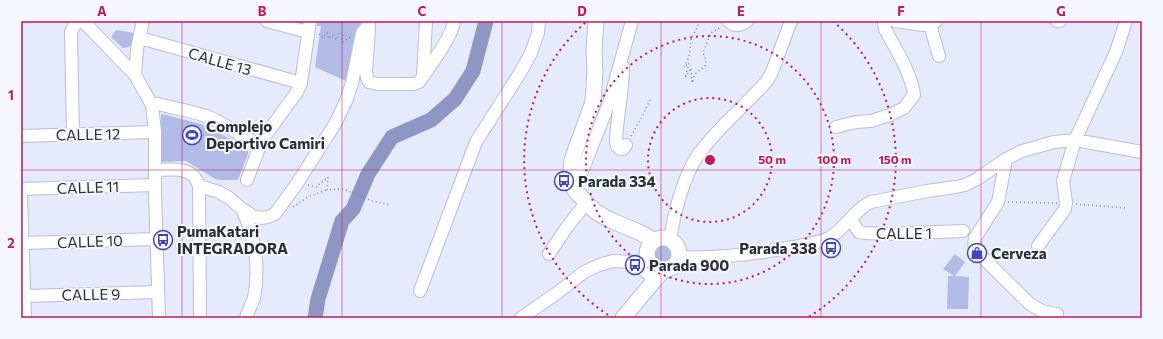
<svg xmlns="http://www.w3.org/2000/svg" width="1163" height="339" font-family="Commissioner,sans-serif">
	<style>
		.green { fill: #b1bbe6 }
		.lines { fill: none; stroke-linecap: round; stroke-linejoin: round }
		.river { stroke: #8e97c4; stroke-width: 15 }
		.minor-casing { stroke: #b9bed4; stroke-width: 14 }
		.major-casing { stroke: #b9bed4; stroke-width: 17 }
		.path { stroke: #828592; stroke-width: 1.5; stroke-dasharray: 1 3; stroke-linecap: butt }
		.minor { stroke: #fff; stroke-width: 12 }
		.major { stroke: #fff; stroke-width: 15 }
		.grid { fill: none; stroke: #c2185b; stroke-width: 1; stroke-opacity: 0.55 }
		.ring { fill: none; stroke: #c2185b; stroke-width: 2; stroke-dasharray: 2 4 }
		.labels { text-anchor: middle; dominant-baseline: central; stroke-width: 4; stroke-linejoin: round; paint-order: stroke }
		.street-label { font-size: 15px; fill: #2a2c34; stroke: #f6f7fc }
		.poi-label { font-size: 15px; font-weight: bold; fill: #2a2c34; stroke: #f6f7fc; text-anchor: start }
		.centre { fill: #c2185b; stroke: #f6f7fc; stroke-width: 2 }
		.ring-label { font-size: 12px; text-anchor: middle; font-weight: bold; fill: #c2185b; stroke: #f6f7fc; stroke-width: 4; stroke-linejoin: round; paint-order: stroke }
		.neatline { fill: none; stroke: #c2185b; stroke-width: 1.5 }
		.grid-label { font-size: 13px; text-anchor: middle; font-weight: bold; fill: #c2185b }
	</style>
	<rect width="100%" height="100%" fill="#e5eafc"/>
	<path class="green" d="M318,21h43l-13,61 -33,-15 6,-41h-4z
		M116,30l18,3 -1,9 -4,5 -6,1 -12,-11z
		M162,114l39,10 45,23 2,4v3l-10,26h-18l-5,-1 -29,-18 -24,1 -1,-47z
		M653 254a9 9 0 1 1 18 0a9 9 0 1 1-18 0Z
		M955,254l10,8 -10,14 14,1 -1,32h-21l1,-33h6l-11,-7z"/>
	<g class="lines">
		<path class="river" d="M315,318l3,-19 24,-78 11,-12 15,-35 24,-37 39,-17 24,-21 18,-28 13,-50"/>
		<g class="minor-casing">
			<path id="minor" d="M83,21l52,54
				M143,21l-6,28 -2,26 17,30 3,27v60l4,126
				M267,21l41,11
				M728,21c7,6 12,5 19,0
				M895,21l36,5
				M936,21l-4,3 -1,4 8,28
				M1057,21h3
				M369,29l-3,43 1,6 2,4 8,2h37l5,-2c9,-13 34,-46 35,-61
				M140,38l161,45
				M623,67c0,25 -6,49 -7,74l1,5 3,3h3l3,-4
				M423,76l3,-55
				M152,105l6,-1c16,4 33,7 48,12 19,7 35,21 54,29
				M836,127l20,-5 15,-1 19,-6 14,-7 10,-13c-3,-23 -18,-45 -29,-66l-1,-6 1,-2
				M73,134l-2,-102 6,-11
				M21,136l134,-4
				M1006,159l-8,43 -23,36c-1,6 -1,9 2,14l53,52 12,7 15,3
				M155,170c17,0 38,-5 44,16l1,132
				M571,177l10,-3 28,-71 23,-82
				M247,180l15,-40 35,-48 4,-9 9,-62
				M199,186l20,6 10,6 13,11 11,7 8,2 7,-1 7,-3 23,-32 37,-58 11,-23 6,-18 10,-50 7,-8v-4
				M21,189l134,-4
				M21,194l4,124
				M242,209c13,27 18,59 12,89 -2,6 -6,13 -8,20
				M851,220l8,12 5,1 25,1 74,-3
				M670,239c4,-25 13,-62 28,-84 19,-27 47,-49 69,-74l5,-9 19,-51
				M23,243l133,-4
				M1038,246l27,-37 1,-6 -3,-22 12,-41 41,-88 10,-31
				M549,254l18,-27 19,-24
				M679,257c39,2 76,-3 115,-10 11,-3 25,-4 35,-9 16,-9 26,-29 42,-36l56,-11 29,-4 9,-2 12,-6 29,-20 16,-8 32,-9 21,-2 67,12
				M420,291l56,-149 44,-69 11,-20 7,-20 1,-12
				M25,296l133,-4
				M521,318l36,-25 27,-21 15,-7 14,-4 20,1 5,3 17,15"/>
		</g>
		<g class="major-casing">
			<path id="major" d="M596,21l-2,29 1,21 -2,31 -21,58 -1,12 1,10 2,7 4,5 5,5 3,4 10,9 14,8 31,13 13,8
				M647 254a16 16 0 1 1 32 0a16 16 0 1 1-32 0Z
				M623,318l41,-49"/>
		</g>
		<path class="path" d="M698,21l1,2 -8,17 -2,17 -5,10 5,-4 -4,15 6,-10 1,15 3,-9 10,-8 1,-6 -3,-7 8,-20 10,-6
			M319,34l4,4 4,-5 2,6 3,-4 5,5 1,-7h5l-1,9 9,-5
			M631,136l11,-19 9,-19
			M308,185l8,2 12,-10 -1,13 16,-1 29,12 19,4
			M1008,202l49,1
			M1076,204l49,4
			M293,207l15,-10 18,-7"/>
		<use href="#minor" class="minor"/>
		<use href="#major" class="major"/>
	</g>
	<path class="grid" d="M182,21v297M342,21v297M502,21v297M661,21v297M821,21v297M981,21v297M21,170h1121"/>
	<g class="ring">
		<circle cx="710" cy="160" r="62"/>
		<circle cx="710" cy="160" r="124"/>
		<path d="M613 318A185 185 0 0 1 587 21M833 21A185 185 0 0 1 807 318"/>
	</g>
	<defs>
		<g id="stadium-ring" transform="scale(1)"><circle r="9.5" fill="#f6f7fc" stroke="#4045ba" stroke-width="1.5"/><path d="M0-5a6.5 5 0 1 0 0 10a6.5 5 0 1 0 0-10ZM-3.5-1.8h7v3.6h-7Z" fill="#4045ba"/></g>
		<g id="bus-ring" transform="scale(1)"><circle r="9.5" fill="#f6f7fc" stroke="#4045ba" stroke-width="1.5"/><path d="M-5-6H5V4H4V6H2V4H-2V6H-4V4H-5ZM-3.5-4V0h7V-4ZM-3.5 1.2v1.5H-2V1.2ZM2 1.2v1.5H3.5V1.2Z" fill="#4045ba"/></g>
		<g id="shop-ring" transform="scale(1)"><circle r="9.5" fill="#f6f7fc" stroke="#4045ba" stroke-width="1.5"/><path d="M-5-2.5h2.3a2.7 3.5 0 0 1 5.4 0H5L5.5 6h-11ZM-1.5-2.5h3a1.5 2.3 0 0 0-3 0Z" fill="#4045ba"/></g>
	</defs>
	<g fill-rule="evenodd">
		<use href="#stadium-ring" x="192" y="135"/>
		<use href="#bus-ring" x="564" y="181"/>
		<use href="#bus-ring" x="163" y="240"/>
		<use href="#bus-ring" x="831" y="248"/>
		<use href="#shop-ring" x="977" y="253"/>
		<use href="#bus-ring" x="635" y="265"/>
	</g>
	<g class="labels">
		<g class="street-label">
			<text transform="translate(220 61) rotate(16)">CALLE 13</text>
			<text transform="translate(88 134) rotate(-1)">CALLE 12</text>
			<text transform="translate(88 187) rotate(-2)">CALLE 11</text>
			<text x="904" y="233">CALLE 1</text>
			<text transform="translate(90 241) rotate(-2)">CALLE 10</text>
			<text transform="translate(91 294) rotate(-1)">CALLE 9</text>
		</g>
		<g class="poi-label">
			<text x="206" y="126">Complejo<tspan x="206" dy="17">Deportivo Camiri</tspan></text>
			<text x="578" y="181">Parada 334</text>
			<text x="177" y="231">PumaKatari<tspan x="177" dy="17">INTEGRADORA</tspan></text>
			<text x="817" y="248" text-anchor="end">Parada 338</text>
			<text x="991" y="253">Cerveza</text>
			<text x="649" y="265">Parada 900</text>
		</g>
	</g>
	<circle cx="710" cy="160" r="6" class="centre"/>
	<g class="ring-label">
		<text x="772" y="164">50 m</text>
		<text x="834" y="164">100 m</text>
		<text x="895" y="164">150 m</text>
	</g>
	<rect width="1163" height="339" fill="none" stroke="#f6f7fc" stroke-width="44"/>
	<rect x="22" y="22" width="1119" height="295" class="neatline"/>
	<g class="grid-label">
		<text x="102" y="16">A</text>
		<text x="262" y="16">B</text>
		<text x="422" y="16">C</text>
		<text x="582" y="16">D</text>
		<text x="741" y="16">E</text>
		<text x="901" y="16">F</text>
		<text x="1061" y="16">G</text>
		<text x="11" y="100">1</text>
		<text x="11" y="248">2</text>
	</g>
</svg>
